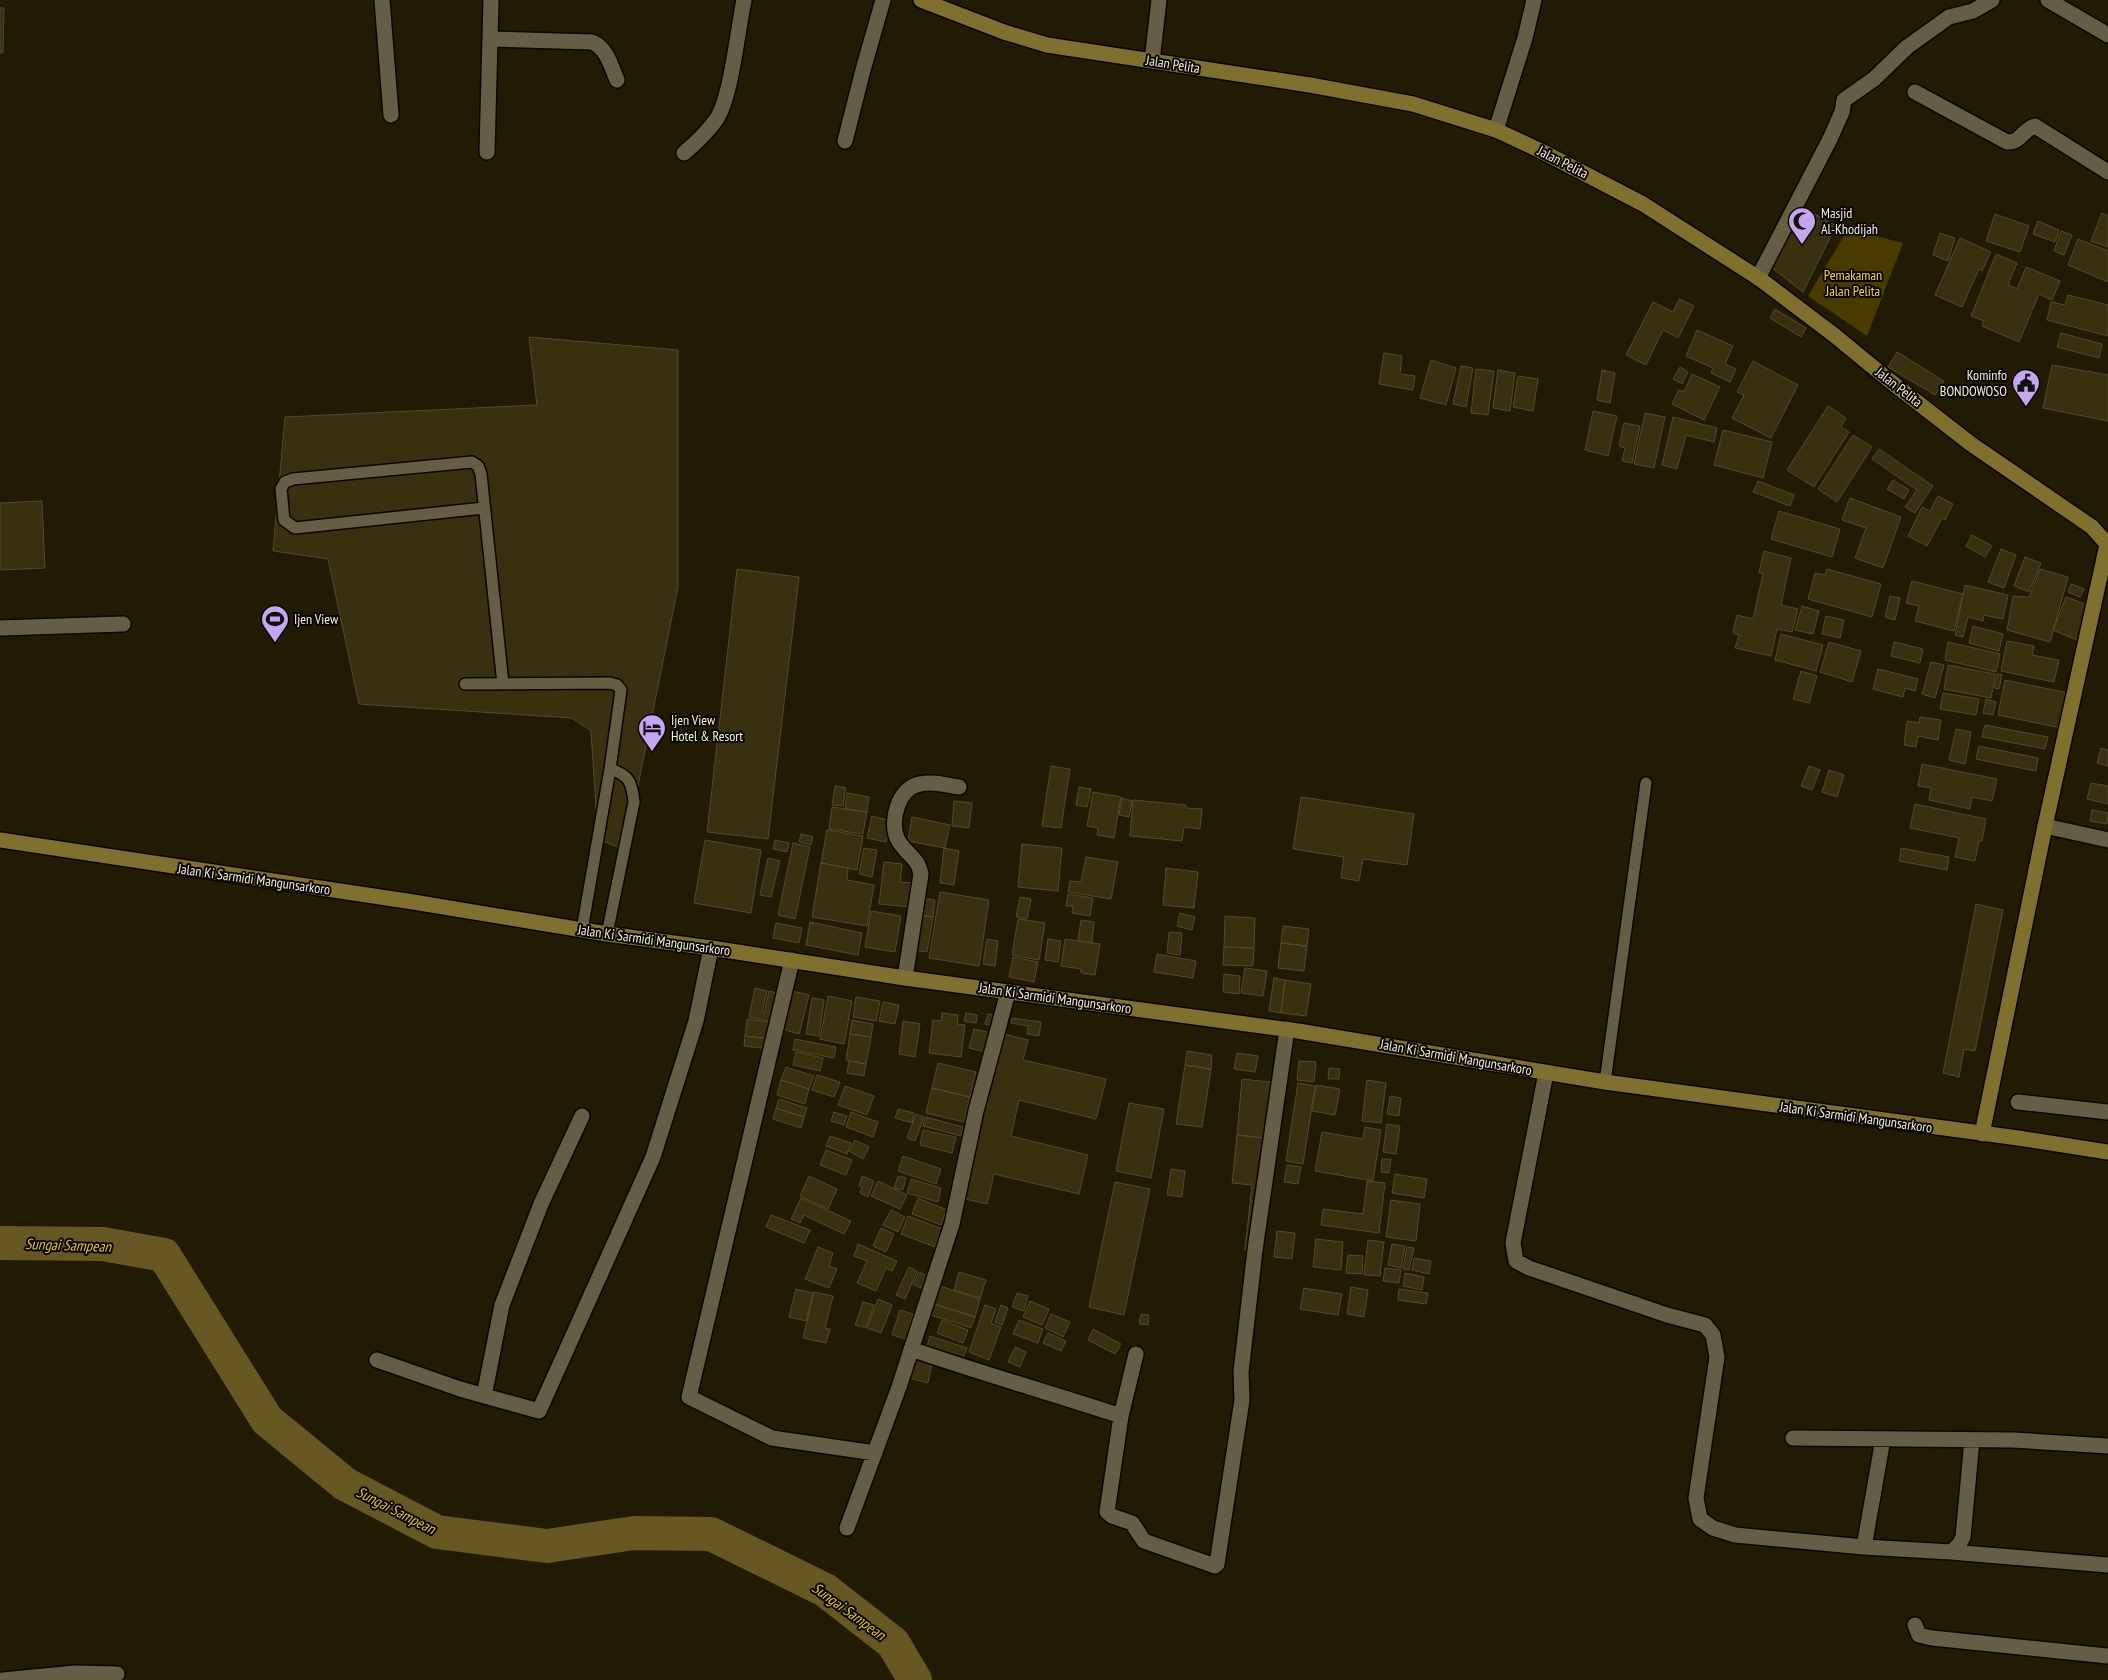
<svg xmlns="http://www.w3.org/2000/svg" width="2108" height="1680" font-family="'PT Sans Narrow',sans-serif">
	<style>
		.green { fill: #493b00 }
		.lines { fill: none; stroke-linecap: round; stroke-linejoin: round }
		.river { stroke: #675823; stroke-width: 34 }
		.building { fill: #39300f; stroke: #524a31 }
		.lane-casing { stroke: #0b0500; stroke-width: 14 }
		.street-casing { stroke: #0b0500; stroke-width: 18 }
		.secondary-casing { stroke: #0b0500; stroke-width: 18 }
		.lane { stroke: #665e44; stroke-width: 11 }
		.street { stroke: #665e44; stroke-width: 15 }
		.secondary { stroke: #7f7030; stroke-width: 15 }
		.labels { text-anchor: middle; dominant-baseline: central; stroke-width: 4; stroke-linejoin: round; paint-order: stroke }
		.street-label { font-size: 14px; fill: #f4f0e1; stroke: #080601 }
		.poi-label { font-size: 14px; fill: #f4f0e1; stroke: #080601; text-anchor: start }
		.park-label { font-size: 14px; fill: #fad54d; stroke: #080601 }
		.water-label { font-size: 15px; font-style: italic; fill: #e6c235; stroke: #080601 }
	</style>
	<rect width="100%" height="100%" fill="#211b03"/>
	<path class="green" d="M1848,229l55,14 -36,93 -59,-40z"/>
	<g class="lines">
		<path class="river" d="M0,1243l103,1 61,11 103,165 78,64 92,48 110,14 87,-13 77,1 114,56 68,53 22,37"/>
	</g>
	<path class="building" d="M0,8h4l-1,45h-3z
		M1799,205l37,21 -33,66 -36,-28z
		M2102,213l6,3v31l-17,-6z
		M1995,214l34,12 -9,26 -34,-11z
		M2038,221l21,9 -4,12 -22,-8z
		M2061,231l11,4 -8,20 -10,-4z
		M1940,233l15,5 -7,23 -15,-6z
		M1960,238l31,14 -9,19 -3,-2 -17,38 -27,-12z
		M2078,239l30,12v31l-40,-17z
		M1996,254l21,9 -9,22 9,4 9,-22 34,14 -8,19 -13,-6 -20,48 -37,-16 2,-5 -13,-5z
		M2068,295l40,10v31l-61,-16 4,-18 14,3z
		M1679,299l15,7 -16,32 -15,-8 -17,35 -20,-10 27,-53 20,10z
		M1775,309l31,19 -5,9 -31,-19z
		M1697,330l36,16 -8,18 11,5 -6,13 -19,-9 2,-5 -27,-12z
		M2061,333l41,11 -3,14 -42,-11z
		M529,337l149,13v237l-53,263 -27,-11 -7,-108 -19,-13 -213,-14 -31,-145 -55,-8 12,-134 252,-12z
		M1897,352l47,29 -9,14 -47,-28z
		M1384,353l18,3 -2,18 15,2 -2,14 -34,-6z
		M1431,360l25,8 -10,37 -26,-7z
		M1753,361l45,24 -27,53 -39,-20 12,-23 -7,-3z
		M2052,365l56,10v46l-65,-13z
		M1461,366l12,2 -7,39 -13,-3z
		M1680,367l8,5 -6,12 -9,-5z
		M1476,369l18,2 -6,44 -17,-2z
		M1498,370l17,3 -5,38 -17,-3z
		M1602,370l13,3 -5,30 -13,-3z
		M1692,374l28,13 -16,33 -32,-16 7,-14 5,2z
		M1518,376l20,3 -5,32 -20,-4z
		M1828,406l18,12 -5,9 8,5 -35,55 -27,-17z
		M1593,411l24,5 -9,40 -23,-6z
		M1645,413l20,4 -11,51 -20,-4z
		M1673,417l44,11 -3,14 -28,-7 -9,34 -15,-4z
		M1624,423l16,3 -8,37 -10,-2 3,-13 -6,-2z
		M1723,430l49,12 -9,36 -49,-13z
		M1853,435l19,12 -35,55 -19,-13z
		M1879,449l54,37 -18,27 -10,-6 12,-17 -45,-31z
		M1893,480l16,10 -5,9 -17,-10z
		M1758,481l36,14 -4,11 -37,-14z
		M1938,496l15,8 -8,16 -3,-2 -15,28 -19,-10 14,-29 8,4z
		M1850,498l51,19 -18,51 -28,-10 11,-30 -24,-8z
		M42,501l3,67 -45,2v-67z
		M1779,511l61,18 -8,28 -61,-18z
		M1972,535l20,11 -7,11 -19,-11z
		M2001,549l15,6 -12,33 -16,-6z
		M1764,551l27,7 -10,47 17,4 -6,23 -15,-3 -6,27 -36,-8 4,-13 -6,-2 4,-18 16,4 10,-45 -4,-2z
		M2025,557l16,6 -12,29 -15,-6z
		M737,569l62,8 -31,262 -61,-7z
		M1827,569l54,15 -9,33 -64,-18 7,-26 10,2z
		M2040,569l28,8 -18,65 -43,-12 6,-34 16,1z
		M1912,581l51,13 -9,37 -39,-10 4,-15 -13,-3z
		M2071,584l13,5 -4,8 -12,-5z
		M1965,585l43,10 -5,24 -19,-4 -1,6 -15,-4 -5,20 -8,-2z
		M1890,596l10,2 -5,22 -10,-3z
		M2066,597l24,9 -13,34 -24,-10z
		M1802,606l17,5 -6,23 -18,-4z
		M1826,616l18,4 -4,18 -18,-4z
		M1973,626l30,8 -4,17 -30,-8z
		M1781,634l42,11 -7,26 -41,-11z
		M2007,641l27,5 -2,9 27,5 -5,22 -53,-11z
		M1829,642l32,9 -9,31 -32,-10z
		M1894,642l29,7 -3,14 -29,-7z
		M1948,642l52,12 -4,18 -51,-12z
		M1931,662l13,3 -9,33 -13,-4z
		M1948,665l47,9 -4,24 -47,-9z
		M1878,669l40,10 -3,12 -10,-3 -2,9 -30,-8z
		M1801,671l16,5 -8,27 -16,-4z
		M1997,674l5,1 -3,14 -5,-1z
		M2005,680l63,13 -7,35 -63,-13z
		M1943,693l36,6 -3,16 -36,-6z
		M1986,699l10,3 -3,13 -10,-2z
		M1920,717l21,3 -3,20 -20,-4 -2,11 -12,-2 3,-24 12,2z
		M1985,725l63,12 -3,12 -63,-12z
		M1956,729l15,3 -6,32 -16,-4z
		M1979,746l59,12 -2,13 -60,-12z
		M2101,748l7,2v16l-11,-3z
		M1922,764l75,15 -5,22 -20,-4 -2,12 -41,-9 2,-12 -13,-2z
		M1051,766l19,3 -9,59 -19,-2z
		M1809,766l11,4 -8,20 -11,-4z
		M1829,770l15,5 -7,22 -15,-5z
		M2091,783l17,3v18l-21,-5z
		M835,786l11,2 -3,18 -11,-1z
		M1079,787l12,2 -4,18 -11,-2z
		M1093,792l28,5 -7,41 -17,-3 1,-7 -11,-2z
		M847,793l22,4 -2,15 -22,-3z
		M1301,797l113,17 -7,51 -44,-6 -4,22 -18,-3 3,-21 -51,-8z
		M1122,798l10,3 -3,16 -10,-2z
		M1133,800l53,5v3l16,1 -2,20 -16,-2 -2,14 -52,-5z
		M954,801l18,2 -3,25 -17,-2z
		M1915,804l71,15 -4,22h-3l-4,20 -20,-4 4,-19 -49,-10z
		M832,807l35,5 -4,22 -34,-5z
		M2092,810l16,3 -1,11 -17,-3z
		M872,816l19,5 -5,21 -19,-4z
		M912,817l38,8 -5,23 -37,-7z
		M827,830l36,6 -6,34 -36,-7z
		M801,834l12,3 -2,8 -12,-3z
		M705,840l56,10 -10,63 -57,-10z
		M775,840l14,3 -2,9 -14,-3z
		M793,843l17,4 -15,72 -17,-4z
		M1022,844l40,4 -4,43 -40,-4z
		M864,848l13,2 -5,27 -13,-3z
		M944,848l15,3 -5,34 -14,-2z
		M1901,848l48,9 -2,13 -48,-9z
		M1086,857l32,5 -7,37 -43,-7 2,-11 11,1z
		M768,858l12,3 -9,36 -11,-2z
		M884,862l18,2 -2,18 13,1 -3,24 -31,-3z
		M821,863l27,5 -1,12 27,5 -7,41 -55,-9z
		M1166,868l32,4 -4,36 -31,-3z
		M940,892l49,8 -10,66 -50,-8z
		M1068,894l25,4 -3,18 -18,-3 1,-7h-7z
		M1020,897l11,2 -4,20 -11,-2z
		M922,898l13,2 -2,17 -14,-2z
		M1976,904l27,6 -28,141 -11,-2 -5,28 -16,-4z
		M871,911l30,5 -6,36 -30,-5z
		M1180,913l15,4 -3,13 -15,-4z
		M919,915l14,2 -6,35 -14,-2z
		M1225,916l30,2 -1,30 -30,-1z
		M1018,919l27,4 -6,37 -27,-5z
		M1081,920l13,2 -2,21 -14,-2z
		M810,922l52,11 -4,22 -52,-10z
		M776,923l26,5 -3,15 -26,-5z
		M1283,926l26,3 -2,17 -26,-3z
		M1169,932l13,1 -2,22 -13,-2z
		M987,939l11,2 -3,25 -12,-2z
		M1048,939l13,2 -3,21 -13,-2z
		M1065,939l35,5 -5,31 -14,-2v-4l-20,-3z
		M1281,943l26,3 -3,25 -26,-3z
		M1224,947l30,1 -1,18 -30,-1z
		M1157,954l39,7 -3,17 -39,-6z
		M1013,957l25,5 -4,20 -25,-5z
		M1245,968l22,3 -4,25 -22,-3z
		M1224,974l16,2 -1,18 -16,-2z
		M1274,978l11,2 -4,33 -12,-2z
		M1285,980l26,4 -5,32 -25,-3z
		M755,988l12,3 -5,22 2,1 5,-23 12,3 -6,29 -26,-6z
		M792,991l17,4 -10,39 -17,-5z
		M828,996l24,5 -8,43 -24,-5z
		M856,997l24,4 -4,20 -23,-4z
		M812,998l12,2 -5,36 -13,-2z
		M883,1002l16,3 -4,19 -16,-3z
		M942,1013l16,2 -1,9 8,1 -4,32 -32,-4 4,-33 8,1z
		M966,1013l11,2 -1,8 -12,-2z
		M988,1014l11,2 -3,10 -11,-2z
		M1012,1018l29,4 -2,14 -12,-2 1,-8 -17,-3z
		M747,1019l26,4 -2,16 -26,-3z
		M852,1020l21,4 -2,13 -21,-3z
		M903,1021l17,3 -5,33 -16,-3z
		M974,1029l17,4 -5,19 -17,-4z
		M999,1033l29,7 -5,20 83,19 -10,40 -77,-19 -8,36 77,19 -9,39 -85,-20 -7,30 -26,-6z
		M850,1034l21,3 -5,27 -20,-4z
		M745,1036l26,3 -1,10 -26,-3z
		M795,1039l41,8 -2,11 -41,-8z
		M1187,1051l25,4 -1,14 -26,-4z
		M796,1052l27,6 -3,13 -27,-6z
		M1237,1053l21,3 -3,16 -21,-3z
		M849,1061l17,3 -2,12 -17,-3z
		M1299,1061l17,1 -2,20 -17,-2z
		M938,1063l38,9 -6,25 -38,-9z
		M1185,1065l26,4 -9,58 -26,-3z
		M786,1067l28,9 -5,13 -28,-9z
		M1329,1068l11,1 -1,10h-11z
		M817,1075l23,7 -6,15 -22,-7z
		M1242,1079l37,4 -6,56 -36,-4z
		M781,1080l28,9 -4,15 -28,-9z
		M1367,1080l19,3 -5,40 -19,-2z
		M1298,1083l17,3 -12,78 -17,-3z
		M1316,1085l24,4 -5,26 -23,-4z
		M845,1086l29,10 -7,19 -29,-10z
		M932,1088l38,9 -6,25 -38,-9z
		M1390,1096l11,2 -2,18 -12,-2z
		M779,1099l28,9 -3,9 -28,-9z
		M1129,1103l35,6 -13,69 -35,-7z
		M776,1108l28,9 -3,11 -28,-9z
		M898,1109l16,4 -2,10 -17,-5z
		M834,1112l13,4 -3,9 -13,-4z
		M851,1112l27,10 -5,15 -27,-10z
		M916,1114l8,3 -9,24 -8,-3z
		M926,1117l37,10 -2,9 -38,-10z
		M1387,1124l13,2 -4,28 -13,-2z
		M1365,1127l16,3 -8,51 -58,-10 7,-39 41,7z
		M923,1130l33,7 -4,16 -32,-8z
		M1237,1135l36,4 -11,113 -17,-2 7,-65 -20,-2z
		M830,1136l21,7 -4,11 -21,-8z
		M855,1140l14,7 -6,12 -14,-8z
		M826,1150l26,10 -6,15 -26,-10z
		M903,1156l38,13 -5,15 -38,-13z
		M1382,1159h9l-2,14 -8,-1z
		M1287,1165l14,2 -3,17 -14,-2z
		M1171,1169l14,2 -3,26 -15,-2z
		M1395,1174l32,5 -3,19 -32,-5z
		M809,1176l28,13 -9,20 -28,-13z
		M862,1176l12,5 -6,16 -8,-4 2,-6 -3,-1z
		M898,1176l8,2 -3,12 -9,-2z
		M911,1179l30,9 -3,14 -31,-9z
		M878,1181l29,14 -7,14 -29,-13z
		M1367,1181l18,2 -6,50 -58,-8 2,-16 40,5z
		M1115,1182l35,7 -26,126 -35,-8z
		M801,1198l50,23 -7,13 -40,-19 -4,8 -9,-4z
		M918,1198l29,12 -6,15 -29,-11z
		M1391,1200l29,4 -4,37 -30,-4z
		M891,1210l14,7 -7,15 -15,-7z
		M771,1215l39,15 -6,13 -38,-16z
		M908,1216l34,13 -7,18 -34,-13z
		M881,1228l13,6 -8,18 -13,-6z
		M1277,1231l18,2 -3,26 -18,-2z
		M1316,1239l27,3 -2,28 -28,-3z
		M1368,1240l16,2 -4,34 -16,-1z
		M858,1244l39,17 -5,10 -6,-3 -10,23 -19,-8 10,-22 -13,-5z
		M1392,1244l13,2 -4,22 -13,-3z
		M818,1247l15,6 -4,13 8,3 -8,19 -24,-9z
		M1407,1247l7,1 -5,22 -6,-1z
		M1348,1255l15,1 -1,18 -16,-1z
		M1414,1258l17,3 -2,13 -17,-4z
		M909,1267l8,4 -12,28 -9,-4z
		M1385,1268l16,2 -2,13 -16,-2z
		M919,1272l11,5 -7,12 -10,-5z
		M959,1272l27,8 -6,18 -26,-8z
		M1405,1273l19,4 -2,13 -19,-4z
		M940,1286l40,13 -5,18 -41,-13z
		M1351,1287l17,3 -4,27 -17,-3z
		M1304,1288l38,6 -4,21 -38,-6z
		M796,1289l17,4 -7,28 -17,-4z
		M1399,1289l29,4 -2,11 -28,-4z
		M814,1292l19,4 -8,32 5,1 -4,14 -23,-5z
		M1017,1293l11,3 -4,15 -12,-4z
		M878,1299l14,6 -11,28 -14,-5z
		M1030,1301l19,8 -7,16 -19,-8z
		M863,1302l11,3 -8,23 -11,-3z
		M934,1304l41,13 -4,11 -40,-13z
		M985,1305l11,4 -5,14 10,4 -12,33 -20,-8z
		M1001,1305l7,3 -6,17 -7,-3z
		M900,1310l13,4 -7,25 -14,-4z
		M1051,1314l19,8 -7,15 -18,-9z
		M1141,1314l8,1 -1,10 -9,-1z
		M942,1320l26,10 -5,13 -26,-10z
		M1019,1320l24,9 -5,14 -25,-9z
		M1093,1329l28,15 -6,10 -27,-14z
		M1048,1333l18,8 -5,10 -18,-8z
		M930,1336l37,12 -5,13 -36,-12z
		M1015,1347l11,5 -6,15 -12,-5z
		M914,1359l18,5 -4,19 -19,-5z"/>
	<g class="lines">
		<g class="lane-casing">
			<path id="lane" d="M484,508l-189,20 -11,-8 -3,-31 4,-7 8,-3 179,-17 6,4 3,8 22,210
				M465,684l145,-1 7,2 4,5 -11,79 -28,161
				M607,934l27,-132c-2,-20 -5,-27 -24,-33
				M1605,1082l41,-299"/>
		</g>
		<g class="street-casing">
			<path id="street" d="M382,0l9,115
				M2048,0l60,35
				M490,39l102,3c15,6 19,24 25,38
				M1152,61l7,-61
				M1915,92l92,50c14,1 16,-13 28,-16l73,46
				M1496,130l29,-92 9,-38
				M845,141l18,-71 20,-70
				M487,152l4,-152
				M684,153c12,-10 23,-21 32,-33 15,-21 22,-92 28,-120
				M1758,278l72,-139 12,-27 2,-12 30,-21 33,-32 42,-30 24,-6 19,-11
				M0,628l123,-4
				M2045,826l63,14
				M792,960l-103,437 83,41 103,15
				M905,978l16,-104c-1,-4 -2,-8 -4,-11 -6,-9 -15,-14 -20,-25 -7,-18 1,-50 23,-54 12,-3 27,1 39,3
				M1546,1073l-33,170 3,18 13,7 138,47 38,10 8,10 4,22 -21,141 4,21 13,9 22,7 129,12 87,5 8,-7 4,-8 9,-97
				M2018,1102l90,10
				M911,1349c69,24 140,44 210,67
				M1136,1354l-15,62 -14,96 5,4 20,7 12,18 71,25 2,-2 25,-164 -1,-28 14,-122 32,-221
				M377,1360l83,29 79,22 114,-254 43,-136 15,-73
				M484,1396l18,-91 39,-101 41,-88
				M1793,1438l220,2 95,6
				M847,1528l52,-141 53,-163 24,-113 32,-119
				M1864,1547l19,-108
				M1951,1552l157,13
				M1915,1625l4,10 13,3 176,18
				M3,1680l72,-7 42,1"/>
		</g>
		<g class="secondary-casing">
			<path id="secondary" d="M921,0l83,32 43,13 263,40 103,19 83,26 45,21 102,53 117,75 74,56 56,46 81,63 121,83 15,17
				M0,840l407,61 200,33 104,14 194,30 393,53 307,51 413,56 90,14
				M1982,1134l63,-308 63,-286"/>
		</g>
		<use href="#lane" class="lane"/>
		<use href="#street" class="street"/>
		<use href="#secondary" class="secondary"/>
	</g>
	<defs>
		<g id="mosque-pin" transform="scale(1.4375)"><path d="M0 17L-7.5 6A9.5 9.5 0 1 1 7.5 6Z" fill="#c6a6f0" stroke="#080601"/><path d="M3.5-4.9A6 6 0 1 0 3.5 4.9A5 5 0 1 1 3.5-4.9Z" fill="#111"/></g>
		<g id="civic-pin" transform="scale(1.4375)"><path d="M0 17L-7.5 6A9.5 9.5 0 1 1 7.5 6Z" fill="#c6a6f0" stroke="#080601"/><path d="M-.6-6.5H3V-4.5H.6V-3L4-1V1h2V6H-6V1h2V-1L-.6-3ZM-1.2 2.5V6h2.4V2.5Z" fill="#111"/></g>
		<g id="stadium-pin" transform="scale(1.4375)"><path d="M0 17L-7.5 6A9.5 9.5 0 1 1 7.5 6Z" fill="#c6a6f0" stroke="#080601"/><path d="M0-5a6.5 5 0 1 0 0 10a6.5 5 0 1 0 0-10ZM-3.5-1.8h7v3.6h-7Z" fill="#111"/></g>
		<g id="hotel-pin" transform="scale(1.4375)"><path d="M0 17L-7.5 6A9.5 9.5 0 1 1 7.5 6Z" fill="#c6a6f0" stroke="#080601"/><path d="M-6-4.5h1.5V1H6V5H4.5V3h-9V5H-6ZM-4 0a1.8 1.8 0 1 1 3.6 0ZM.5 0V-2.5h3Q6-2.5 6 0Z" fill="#111"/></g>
	</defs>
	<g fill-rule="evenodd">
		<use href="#mosque-pin" x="1802" y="221"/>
		<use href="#civic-pin" x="2026" y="383"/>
		<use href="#stadium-pin" x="275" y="619"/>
		<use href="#hotel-pin" x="652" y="728"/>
	</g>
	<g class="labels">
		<g class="street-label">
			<text transform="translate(1173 64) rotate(9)">Jalan Pelita</text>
			<text transform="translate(1563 162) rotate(27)">Jalan Pelita</text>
			<text transform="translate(1899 387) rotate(38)">Jalan Pelita</text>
			<text transform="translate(254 879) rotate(8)">Jalan Ki Sarmidi Mangunsarkoro</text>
			<text transform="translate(654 940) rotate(8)">Jalan Ki Sarmidi Mangunsarkoro</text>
			<text transform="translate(1055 998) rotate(8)">Jalan Ki Sarmidi Mangunsarkoro</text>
			<text transform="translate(1456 1057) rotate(10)">Jalan Ki Sarmidi Mangunsarkoro</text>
			<text transform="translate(1856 1117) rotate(8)">Jalan Ki Sarmidi Mangunsarkoro</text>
		</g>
		<g class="poi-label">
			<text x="1821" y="213">Masjid<tspan x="1821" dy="16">Al-Khodijah</tspan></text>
			<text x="2007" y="375" text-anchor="end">Kominfo<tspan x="2007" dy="16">BONDOWOSO</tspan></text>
			<text x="294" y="619">Ijen View</text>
			<text x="671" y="720">Ijen View<tspan x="671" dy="16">Hotel &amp; Resort</tspan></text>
		</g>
		<g class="park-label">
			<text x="1853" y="275">Pemakaman<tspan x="1853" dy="16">Jalan Pelita</tspan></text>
		</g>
		<g class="water-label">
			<text transform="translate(68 1245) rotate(2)">Sungai Sampean</text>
			<text transform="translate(396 1510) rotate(27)">Sungai Sampean</text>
			<text transform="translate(849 1611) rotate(36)">Sungai Sampean</text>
		</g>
	</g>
</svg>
